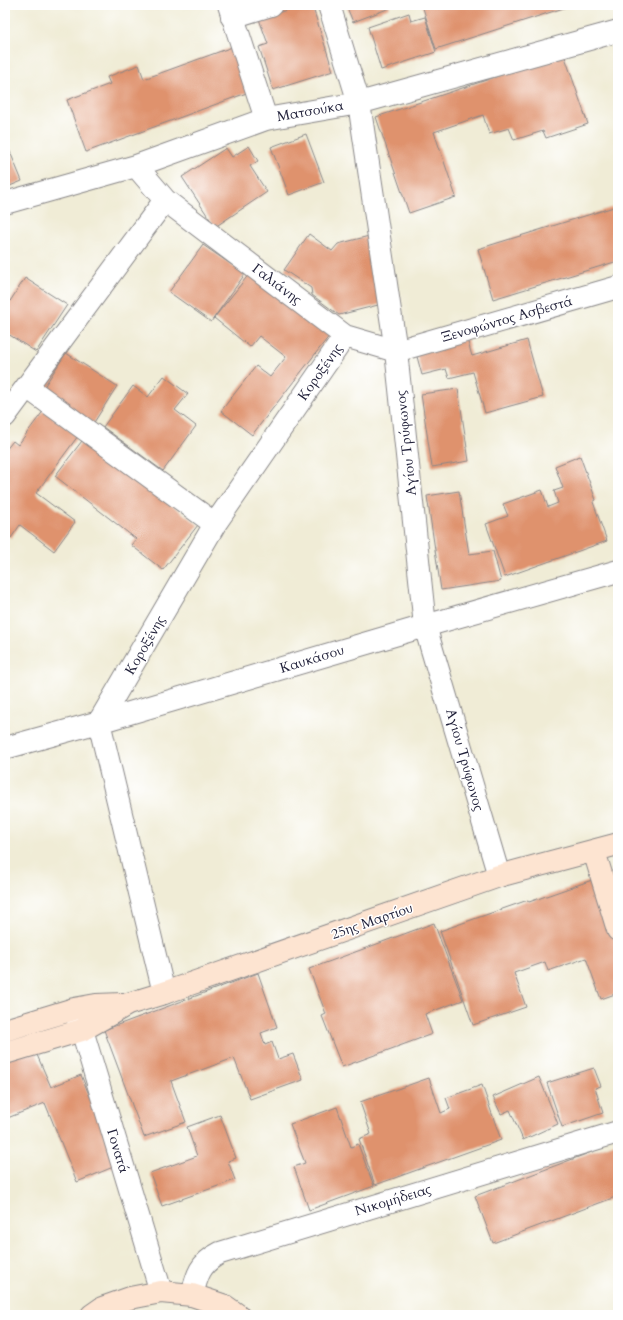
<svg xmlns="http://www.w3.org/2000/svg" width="623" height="1320" font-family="Cardo,serif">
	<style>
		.building { fill: #df926d }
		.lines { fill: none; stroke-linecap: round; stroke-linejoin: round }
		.street-casing { stroke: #898788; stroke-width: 24 }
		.secondary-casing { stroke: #898788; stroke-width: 24 }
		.street { stroke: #fff; stroke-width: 22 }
		.secondary { stroke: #fde4d1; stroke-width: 22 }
		.labels { text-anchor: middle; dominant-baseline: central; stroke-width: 3; stroke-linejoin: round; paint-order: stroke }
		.street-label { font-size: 14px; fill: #22223b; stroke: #fff }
	</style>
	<rect width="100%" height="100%" fill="#fff"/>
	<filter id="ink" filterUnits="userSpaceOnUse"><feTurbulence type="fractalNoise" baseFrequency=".025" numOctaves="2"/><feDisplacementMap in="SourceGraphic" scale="8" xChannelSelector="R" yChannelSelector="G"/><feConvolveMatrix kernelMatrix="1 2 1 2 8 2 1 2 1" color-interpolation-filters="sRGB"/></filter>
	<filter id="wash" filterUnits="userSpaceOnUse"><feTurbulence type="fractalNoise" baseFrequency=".012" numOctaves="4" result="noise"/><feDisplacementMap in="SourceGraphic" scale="16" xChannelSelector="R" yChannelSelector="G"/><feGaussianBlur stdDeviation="0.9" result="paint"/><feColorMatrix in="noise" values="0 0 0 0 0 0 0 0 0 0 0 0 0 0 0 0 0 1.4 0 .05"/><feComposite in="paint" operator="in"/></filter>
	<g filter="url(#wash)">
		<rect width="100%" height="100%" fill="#f0ecd6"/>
		<g id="blocks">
			<path class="building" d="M302,5h10l21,66 -60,19 -14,-43 9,-3 -9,-25z
				M346,5h43l1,3 -37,14z
				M422,5h151l-137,44z
				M409,13l2,8 14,-4 11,35 -55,18 -13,-43z
				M235,46l17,45 -166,61 -19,-52 43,-16 -3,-7 32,-12 5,14z
				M564,54l24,70 -42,14 -3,-7 -29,9 -5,-12 -20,6 -6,-19 -49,17 22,65 -47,16 -33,-96z
				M306,134l18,48 -35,13 -18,-48z
				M6,142l16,39 -17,7v-45z
				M249,146l9,15 -8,5 17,26 -52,35 -33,-50 44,-29 6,9z
				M617,206l1,55 -125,38 -15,-50z
				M309,234l23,17 6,-7 35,-9 9,69 -43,11 -27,-20 -1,-7 -27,-18z
				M203,245l42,29 -34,48 -42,-30z
				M250,273l80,62 -78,100 -31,-24 35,-45 14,11 16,-20 -27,-21 -9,11 -36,-29z
				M25,278l42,27 -31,47 -31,-20v-23z
				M467,339l5,17 55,-16 16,57 -58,16 -12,-41 -24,6 -3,-9 -24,6 -6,-22z
				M66,353l51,33 -24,38 -51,-34z
				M164,376l24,18 -13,16 21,16 -33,45 -60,-44 30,-41 15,11z
				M458,389l11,72 -37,6 -11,-73z
				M44,410l34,26 -42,57 39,29 -21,29 -34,-26 -9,13 -6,-5v-82l8,-10 5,4z
				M85,437l113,88 -35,45 -32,-25 5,-6 -81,-63z
				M580,456l16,44 -3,2 14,39 -102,36 -19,-53 22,-8 -5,-12 39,-14 6,17 10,-4 -4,-12 9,-3 -8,-22z
				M459,491l10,63 24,-3 8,30 -60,9 -14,-94z
				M595,879l23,65v49l-17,6 -15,-41 -38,13 -3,-9 -31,11 12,34 -53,18 -33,-94 88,-31 1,2z
				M434,923l29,77 -38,14 7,20 -90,33 -20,-51 4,-2 -17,-45z
				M258,973l19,54 -16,6 4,12 7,-3 6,17 15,-5 10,26 -53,19 -16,-41 -63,23 15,41 -42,15 -40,-107z
				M34,1048l17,39 30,-12 37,90 -41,17 -32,-79 -40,16v-59z
				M594,1068l7,18 -6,2 8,25 -41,14 -15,-44z
				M539,1077l19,47 -35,16 -13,-30 -9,4 -8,-17z
				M429,1078l12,35 9,-4 -4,-11 36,-13 19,55 -126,45 -16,-46 12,-5 -11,-32z
				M337,1107l14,40 7,-3 16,42 -65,24 -15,-43 11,-4 -15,-39z
				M220,1115l16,43 -8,3 7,19 -73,26 -12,-33 47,-17 -10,-29z
				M618,1142v54l-125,47 -18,-47z"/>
		</g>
	</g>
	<g filter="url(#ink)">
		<use href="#blocks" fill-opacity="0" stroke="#898788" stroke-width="1"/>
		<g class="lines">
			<g class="street-casing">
				<path id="street" d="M229,5l37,114
					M329,5l30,98 37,248 29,275 74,250
					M232,17l39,-12
					M136,166l29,34 180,136 51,15 222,-64
					M5,203l131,-37 130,-47 93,-16 259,-72
					M27,387l188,137
					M5,416l160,-216
					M5,748l94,-26 326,-96 193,-55
					M164,993l-65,-271 116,-198 130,-188
					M75,1012l7,18 79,262
					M192,1295c5,-20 8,-32 28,-42l398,-121"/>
			</g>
			<g class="secondary-casing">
				<path id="secondary" d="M594,851l24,79
					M5,1030l69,-21 22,-4 27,-1
					M5,1053l77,-23 46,-26 36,-11 335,-117 119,-32
					M92,1315l10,-7 28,-10 31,-6 31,3 33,11 13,9"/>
			</g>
			<use href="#street" class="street"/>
			<use href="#secondary" class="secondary"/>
		</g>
	</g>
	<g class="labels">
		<g class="street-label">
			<text transform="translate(310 111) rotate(-10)">Ματσούκα</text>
			<text transform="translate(277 284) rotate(37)">Γαλιάνης</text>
			<text transform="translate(507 319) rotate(-16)">Ξενοφώντος Ασβεστά</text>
			<text transform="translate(320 372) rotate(-55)">Κοροξένης</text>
			<text transform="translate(406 443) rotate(-96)">Αγίου Τρύφωνος</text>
			<text transform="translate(145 645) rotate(-60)">Κοροξένης</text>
			<text transform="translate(312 659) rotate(-17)">Καυκάσου</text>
			<text transform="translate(465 760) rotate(74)">Αγίου Τρύφωνος</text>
			<text transform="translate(372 921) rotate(-19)">25ης Μαρτίου</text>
			<text transform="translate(118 1151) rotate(73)">Γονατά</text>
			<text transform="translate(393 1200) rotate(-17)">Νικομήδειας</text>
		</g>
	</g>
	<rect width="623" height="1320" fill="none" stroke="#fff" stroke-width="20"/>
</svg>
